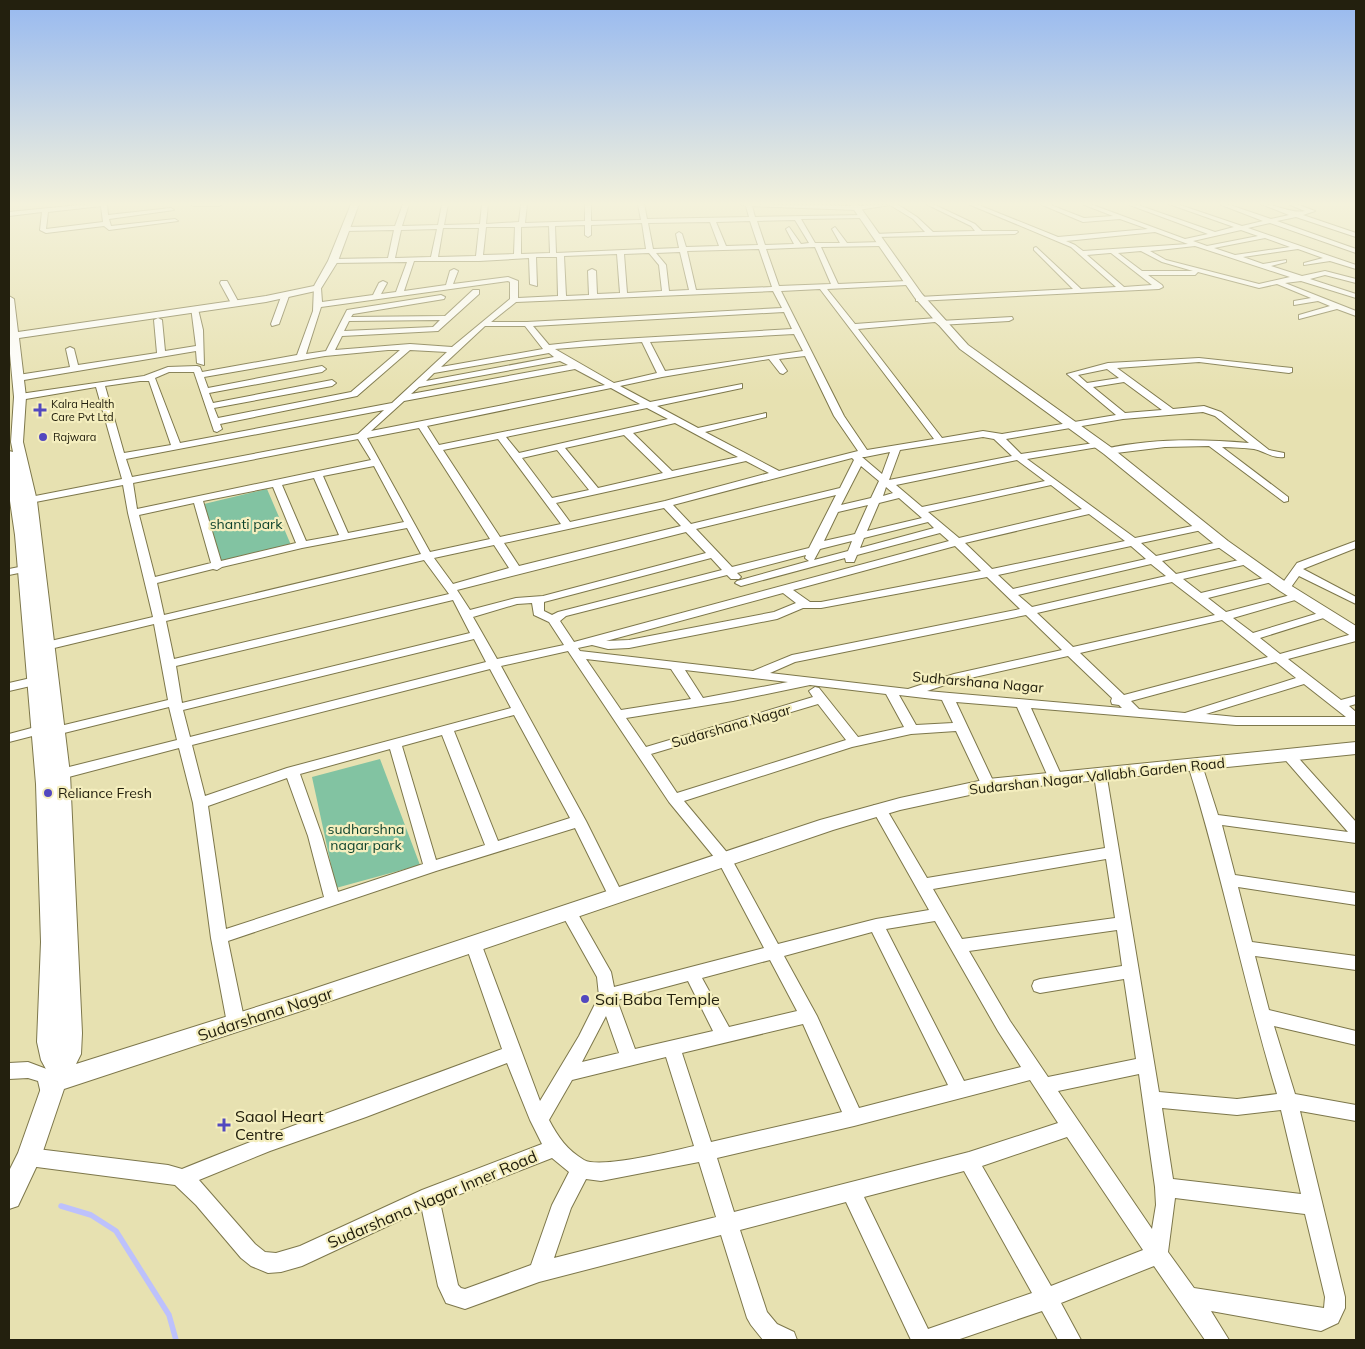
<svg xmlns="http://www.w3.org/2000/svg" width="1365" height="1349" font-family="Mulish,sans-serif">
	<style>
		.green { fill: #82c3a2 }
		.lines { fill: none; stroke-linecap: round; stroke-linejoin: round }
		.stream { stroke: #bdc1fc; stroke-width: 5.5 }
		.minor-casing { stroke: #7d774b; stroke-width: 2 }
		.tertiary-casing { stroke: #7d774b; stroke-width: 2 }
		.minor { fill: #fff; fill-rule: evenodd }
		.tertiary { fill: #fff; fill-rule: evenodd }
		.poi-dot { fill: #5248bf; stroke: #f4eebe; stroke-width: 2 }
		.labels { text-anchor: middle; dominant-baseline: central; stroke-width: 4.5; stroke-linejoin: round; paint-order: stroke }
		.far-poi-label { font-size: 11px; fill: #23200e; stroke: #f4eebe; text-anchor: start }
		.park-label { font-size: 14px; fill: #093f2a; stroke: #f4eebe }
		.street-label { font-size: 14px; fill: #23200e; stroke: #f4eebe }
		.poi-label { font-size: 14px; fill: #23200e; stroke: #f4eebe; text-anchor: start }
		.near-poi-label { font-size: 16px; fill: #23200e; stroke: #f4eebe; text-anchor: start }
		.near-street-label { font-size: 16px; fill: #23200e; stroke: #f4eebe }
	</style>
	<rect width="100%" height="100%" fill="#e7e1b1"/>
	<path class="green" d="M267,489l24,56 -71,16 -16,-57z
		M380,759l40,106 -84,23 -24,-111z"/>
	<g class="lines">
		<path class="stream" d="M61,1206l30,9 25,16 53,84 7,25"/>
		<g class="minor-casing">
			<path id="minor" d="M89,204h18l1,11 63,-7 3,2 -65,9 2,7 64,-7 3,2 -69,9 -5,-4 -58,7 -6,-3 2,-18 -33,4v-4zM101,206l2,16 -57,7 2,-17z
				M190,204h32l-3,2h-26z
				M403,204h6l-7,22 36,-1 4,-21h6l-4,21 36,-1 2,-20h6l-2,20 33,-2 2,-18h6l-2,19 60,-2v-17h6v17l50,-1 -3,-16h6l3,15 102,-2 -3,-11 -5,-2 117,2 39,-2 20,13 16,15 42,-1 -4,-5 -45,-22h7l42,20 7,7h35l1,1 -3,2 -139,3 -2,-1v-2l51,-2 -12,-13 -23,-14 -32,5 -106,-4 3,11 109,-2 -2,3 -61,1 14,24h25l-8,-14 3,-2 12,16 35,-1 3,2 -3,2 -61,1 17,37 69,-3 4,2 -4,2 -80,4 28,35 82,-6 3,3 72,-4 1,2 -4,2 -70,4 -4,-3 -77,7 84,109 41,-7 19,3 114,-19 -49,-41 41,-11 91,-5 93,10v4l-3,1 -90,-11 -82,6 56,41 31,-3 17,6 48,38 15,3v4c-11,2 -20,-6 -30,-8 -10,-1 -21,-2 -32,-2l66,50v4l-4,1 -75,-56 -44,1 -57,7 -5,-3 2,-2c47,-11 97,-10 144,-6l-34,-27 -12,-4 -80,7 -117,20 15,15 80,-12v4l-3,1 -71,12 108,79 67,-14 5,3 -5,3 -61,13 15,13 67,-15 5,3 -1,2 -65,15 14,13 72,-16 5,3 -1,2 -69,16 18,14 71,-17 6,3 -2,2 -68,17 18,14 72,-19 4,1 2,2 -2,2 -69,20 20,15 69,-21h8l2,2 -2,2 -70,22 20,16 76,-21v8l-68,18 53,41 15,-4v8l-7,2 7,6v13h-120l-205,-17 32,71 -2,3h-10l-2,-3 -32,-72 -61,-5 39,83 -2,3h-10l-27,-57 -45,3 -59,13 -168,54 46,55 48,88 98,-25 53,-9 -57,-101 2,-4h10l43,73 178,-30 -11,-73 2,-3h10l53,320 78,7 40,-5c-33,-109 -55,-221 -89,-329l2,-3h10l2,3 16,50 130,17 -67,-77 2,-3h10l63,70v21l-134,-18 13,50 121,18v12l-118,-18 14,55 104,14v14l-101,-14 14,54 87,21v14l-82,-19 21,68 61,11v16l-56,-10 45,186v11l-7,15 -17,8 -110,-20 18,29h-24l-51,-74 -93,37 20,37h-23l-16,-29 -85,29h-46l-65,-138 -106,28 27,82 10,12 17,8 3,8h-34l-12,-15 -4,-7 -26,-83 -182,47 -74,27 -19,-6 -8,-17 -16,-76 -120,56 -21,6 -13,1 -17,-7 -10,-8 -45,-53 -21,-20 -146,-19 -7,-3 -2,-6 2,-6 7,-3 139,17 14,4c105,-43 214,-80 320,-120l-37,-106 2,-5 6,-1 6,1 2,5 59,158 39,-65 20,-40 -2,-19 -37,-66 2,-4 6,-2 6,2 37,65 3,15 150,-39 -45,-85 -50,-61 -101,-151 -67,15 85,155 37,74 -3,4 -5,2 -5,-2 -35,-71 -139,43 -208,70 17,82 -3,5 -6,2 -6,-2 -3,-5 -16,-85 -18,-135 -14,-55 -118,31 -5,-2 -2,-3 2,-3 5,-2 116,-29 -8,-33 -113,28 -7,-4 7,-4 112,-27 -14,-76 -108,26 -6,-4 2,-3 111,-26 -25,-104 -5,-28 -103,20 -5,-3 5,-3 102,-20 -26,-92 -76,13 -4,-3 4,-3 124,-18 24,-9 29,-1 3,1 2,5 95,-17 16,-44 1,-25 7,2 1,14 51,-7 6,-12 4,-2 4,2 -6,11 15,-2 11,-30 -74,1 -3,-2 3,-2 55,-1 6,-28 -49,1 -3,-2 3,-2 50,-1zM795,220l14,23 -8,1 -12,-17 -3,2 8,15 -29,1 -8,-24zM750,221l8,24 -32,1 -10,-24zM710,222l9,24 -33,1 -4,-13 -3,-2 -3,2 3,14 -26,1 -5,-26zM642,223l4,26 -90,4 -1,-27 30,-1v10l3,2 3,-2v-10zM549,226l1,27 -29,1v-27zM486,227h29l-1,27 -31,1zM443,228h36l-3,28 -38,1zM437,229l-6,28 -36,1 6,-28zM815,247l16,37 -52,2 -13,-37zM759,249l13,38 -76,3 -9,-39zM680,252l9,38 -20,1 -3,-26 -10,-12zM649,253l10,12 3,26 -35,2 -3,-39zM617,254l3,39 -23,1 -1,-23 -4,-2 -4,2 1,24 -23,1 -2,-40zM536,257h21l1,39 -40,2v-17l-10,-4 -55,7 5,-13 -4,-2 -4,2 -4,14 -42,6 10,-30h65l50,-3 1,26 7,2zM508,281l2,1v17l-58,48 -42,-3 -75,6 7,-14 96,-5 41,-37v-4h-6l-28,26 -94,1 2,-3 91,-15 1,-2 -4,-2 -94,15 -21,41 -20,3 15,-47zM820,289l114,150 -67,11 -23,-34 -63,-125zM773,291l9,17 -255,14h-36l25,-20zM784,312l8,17 -206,12 -37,4 -16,-19zM440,320l-7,7 -89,4 5,-10zM485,326h40l18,23 -102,18zM794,334l9,17 -138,20 -15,-29zM642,342l15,31 -43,10 -59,-34zM388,350h12l-49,42 -133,26 -4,-10 118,-22 4,-3 -4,-3 -119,23 -4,-10 113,-21 4,-3 -4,-3 -114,22 -4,-11 121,-21zM410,350l37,2 -55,51 -212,40 -25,-65 14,-6h25l20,59 3,1 5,-3 -2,-5 137,-28zM549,353l5,4 -128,24 8,-8zM805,356l29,60 24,35 -79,20 -74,-39 61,-15v-4l-68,15 -41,-22 85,-18v-4l-92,18 -30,-16 42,-9 107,-18 11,14 3,1 4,-3 -8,-12zM560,361l8,4 -157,29 8,-7zM575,369l30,16 -234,46 33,-30zM1107,369l12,9 -32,5 -9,-8zM140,381h9l22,64 -47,8 -19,-67zM1124,382l38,28 -37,3 -32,-26zM611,388l29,16 -201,41 -12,-19zM647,408l21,11 -149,34 -13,-16zM384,410l-26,24 -226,43 -6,-18zM675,423l63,34 -66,14 -39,-38zM419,428l71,111 -60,13 -63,-114zM624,435l39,38 -65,15 -33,-40zM983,437l11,2 18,17 -123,24 11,-30zM358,439l13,21 -234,49 -4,-26zM498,439l63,85 -61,13 -57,-87zM557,450l32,40 -37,8 -30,-40zM890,452l-8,22 -20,-17h3zM852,458l2,2 -14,28 -149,36 -18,-19zM1017,460l28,21 -123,26 -26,-22zM746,461l23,12 -104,28 -95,21 -14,-19zM374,466l30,56 -56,11 -25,-57zM861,466l18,15 -8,17 -30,7zM314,478l25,57 -33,6 -24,-56zM1051,485l31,24 -123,29 -31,-26zM273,487l23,56 -75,18 -18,-60zM886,487l7,6 -10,3zM836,495l-27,53 -77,19 -36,-38zM899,498l23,20 -55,13 12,-28zM194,503l17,60 -56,14 -16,-62zM868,505l-13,29 -31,7 14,-29zM664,508l17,18 -162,40 -15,-23zM1089,514l36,27 -133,28 -27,-26zM928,522l6,6 -74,20 4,-10zM407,528l14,26 -257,61 -7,-32 56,-14 4,1 5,-3 80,-19zM686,532l20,21 -163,43 -27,2 -46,12 -13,-20zM940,533l9,8 -375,101 -14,-21 6,-5 161,-41 4,4h8l2,-2 -4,-4 69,-18 -1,3 4,3 -72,20 -2,2 6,3 104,-28 1,4h8l3,-7zM852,541l-4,10 -34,9 6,-11zM494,545l15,23 -56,16 -19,-26zM955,546l26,25 -160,31h-11l-17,-12zM1131,546l15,13 -133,30 -15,-14zM711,558l11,12 -164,42 -6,3 -8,-4v-9zM424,560l25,34 -275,65 -8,-38zM1151,564l15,12 -134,31 -14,-12zM987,577l33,32 -228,46 -39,16 -173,-20 -2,-3 14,-3 16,4 21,-1 148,-29 26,-11h18zM1172,582l43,33 -142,32 -36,-34zM783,593l13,10 -22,9 -145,28 -23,1zM453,600l17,33 -288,70 -6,-37zM532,603l2,12 15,7 15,23 -67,14 -24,-42 44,-13zM1026,615l36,35 -108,24 -46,15 -138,-16 25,-11zM1222,620l46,37 -144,38 -44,-42zM474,639l12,23 -296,75 -7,-27zM1068,656l44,42 -1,3 1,3 7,1 3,3 -195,-17 30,-10zM586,659l85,10 20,30 -70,11zM1276,662l20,16 -111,35 -46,-4 -8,-8zM490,669l21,39 -224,60 -82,28 -13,-51zM685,670l103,12 -85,16zM1304,684l42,33h-110l-30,-3zM810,685l76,9 18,33 -46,10 -39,-49 -4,-1 -6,4 4,6 -167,50 -20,-29 107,-17zM899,695l43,5 11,23 -37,2zM818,704l28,36 -169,53 -26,-39zM514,715l56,103 -72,23 -44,-110zM442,735l43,110 -49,15 -34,-114zM390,749l33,115 -85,28 -16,-56 -22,-62zM287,778l21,58 16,61 -98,32 -18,-123zM1106,859l9,59 -153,21 -29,-50zM935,921l63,110 23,36 -57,14 -78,-152zM1117,930l5,36 -82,13 -6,2 -2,5 2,5 6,2 84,-14 12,80 -88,18 -38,-56 -41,-70zM872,932l76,153 -89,23 -42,-92 -33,-60zM770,960l27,51 -68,16 -27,-49zM688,981l25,50 -78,18 -18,-49zM606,1016l13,37 -37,9zM803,1024l39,88 -131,30 -29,-89zM666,1057l28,89c-21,5 -94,23 -110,14 -17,-10 -26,-23 -35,-40l23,-40zM507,1063l23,57 12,24 -120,46 -122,56 -24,7 -11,-1 -10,-8 -56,-64 71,-29 96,-34zM1139,1074l16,113 1,18 -4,24 -94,-138zM1030,1080l28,43 -89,29 -235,60 -17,-54 137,-32zM1162,1108l75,7 44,-5 20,84 -128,-15zM1067,1137l76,113 -92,36 -69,-120zM552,1158l17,14 -17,33 -21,60 -66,24 -4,-1 -3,-3 -18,-83zM699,1162l17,55 -162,41 17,-50 15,-29 15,2zM964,1171l68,122 -104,36 -64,-132zM1175,1198l130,16 20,83 -1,11 -130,-20 -26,-36z
				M968,204h8l82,33 90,-8 -28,-10 -37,3 -43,-18h8l36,14 29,-2 -31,-12h8l95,35 23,-5 -81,-30h8l80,28 19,-5 -65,-23h8l65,22 21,-5 -44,-17h8l44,15 18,-4 -28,-11c16,0 29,10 44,7l-17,-7h8l19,7 -12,4 53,18v4l-60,-20 -19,4 79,28v4l-86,-30 -22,5 108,37v4l-26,-8 -26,4v-2l19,-5 -25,-9 -55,8 20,7 23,-4v2l-15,4 31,10 23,-5 31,8v4l-31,-8 -15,4 46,15v4l-55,-17 -16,2 71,28v5l-19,-7 -38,10v-4l31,-9 -12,-5 -24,4v-4l17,-3 -34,-14 -18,4 -61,-16 -3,3h-47l14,10 1,2 -4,2 -243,12v-4h3l154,-8 -39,-39v-2l2,-1 45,42 35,-2 -45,-40zM1241,230l17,6 -51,10 -14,-5zM1155,232l33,12 -105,7 -8,-6 -9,-4zM1265,238l25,9 -55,8 -21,-7zM1195,246l95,31 -31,7 -93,-24 -16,-9zM1141,251l21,11 31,9h-51l-24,-18zM1110,253h1l41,32 -28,2 -37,-32z
				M221,281h6l12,22 -1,2h-6l-12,-22z
				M282,294l7,2 -10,28 -7,2 -1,-2z
				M191,307l7,2 5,21 1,35 -7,-2 -1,-12 -178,30 -4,-3 4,-3 52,-8 -4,-18 4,-2 4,2 4,16 79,-12 -3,-33 4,-2 4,2 3,31 31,-5z
				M1356,541v7l-53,21 53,28v7l-57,-28 -10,14h-8l-2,-2 18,-25z
				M34,564l6,3 -2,2 -29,6v-6z
				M44,675l6,4 -2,3 -39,9v-8z
				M39,726l5,1 2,3 -2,3 -35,9v-8z
				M28,1062l24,9 5,21 -3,6 -6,2 -6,-2 -4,-17 -10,-3 -19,1v-16z"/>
		</g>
		<g class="tertiary-casing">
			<path id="tertiary" d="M351,204h8l-21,57 -18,29 -54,12 -247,36 7,59 -3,45 14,59 33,273 12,259 -1,21 -5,10 222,-70 522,-174 80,-22 88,-19 368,-37v12l-368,37 -88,19 -67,20 -535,182 -234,77 -23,68 -23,49 -9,3v-38l9,-18 29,-82 -6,-11 -4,-18 4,-100 -5,-158 -21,-249 -6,-41v-43l4,1 -2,-10 3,-45 -5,-54v-47l5,3 4,33 248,-36 48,-10 14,-25z
				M850,204h8l64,90 46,51 144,103 116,93 62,44 66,41v12l-5,-2 -71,-45 -62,-44 -114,-93 -144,-105 -45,-51z"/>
		</g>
		<use href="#minor" class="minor"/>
		<use href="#tertiary" class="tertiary"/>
	</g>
	<linearGradient id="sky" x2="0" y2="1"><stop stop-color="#97b9f0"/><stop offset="0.52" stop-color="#f4f2dc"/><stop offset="1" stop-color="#f4f2dc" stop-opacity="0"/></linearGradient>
	<rect width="1365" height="393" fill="url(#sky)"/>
	<g class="poi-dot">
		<path d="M37.5 402.5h5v5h5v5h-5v5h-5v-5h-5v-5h5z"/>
		<circle cx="43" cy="437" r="5"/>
		<circle cx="48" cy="793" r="5"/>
		<circle cx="585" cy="999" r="5"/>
		<path d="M221.5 1117.5h5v5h5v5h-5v5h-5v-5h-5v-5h5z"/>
	</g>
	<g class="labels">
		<g class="far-poi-label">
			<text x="51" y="404">Kalra Health<tspan x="51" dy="13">Care Pvt Ltd</tspan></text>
			<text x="53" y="437">Rajwara</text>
		</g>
		<g class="park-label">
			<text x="246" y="524">shanti park</text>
			<text x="366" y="829">sudharshna<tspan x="366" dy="16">nagar park</tspan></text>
		</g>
		<g class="street-label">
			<text transform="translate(978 682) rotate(5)">Sudharshana Nagar</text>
			<text transform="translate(731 726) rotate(-16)">Sudarshana Nagar</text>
			<text transform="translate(1097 776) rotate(-6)">Sudarshan Nagar Vallabh Garden Road</text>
		</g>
		<g class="poi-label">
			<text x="58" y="793">Reliance Fresh</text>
		</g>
		<g class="near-poi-label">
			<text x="595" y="999">Sai Baba Temple</text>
			<text x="235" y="1116">Saaol Heart<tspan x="235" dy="18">Centre</tspan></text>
		</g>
		<g class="near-street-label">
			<text transform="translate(265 1014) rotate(-18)">Sudarshana Nagar</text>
			<text transform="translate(432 1199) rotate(-23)">Sudarshana Nagar Inner Road</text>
		</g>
	</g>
	<rect width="1365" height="1349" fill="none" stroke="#23200e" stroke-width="20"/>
</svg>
